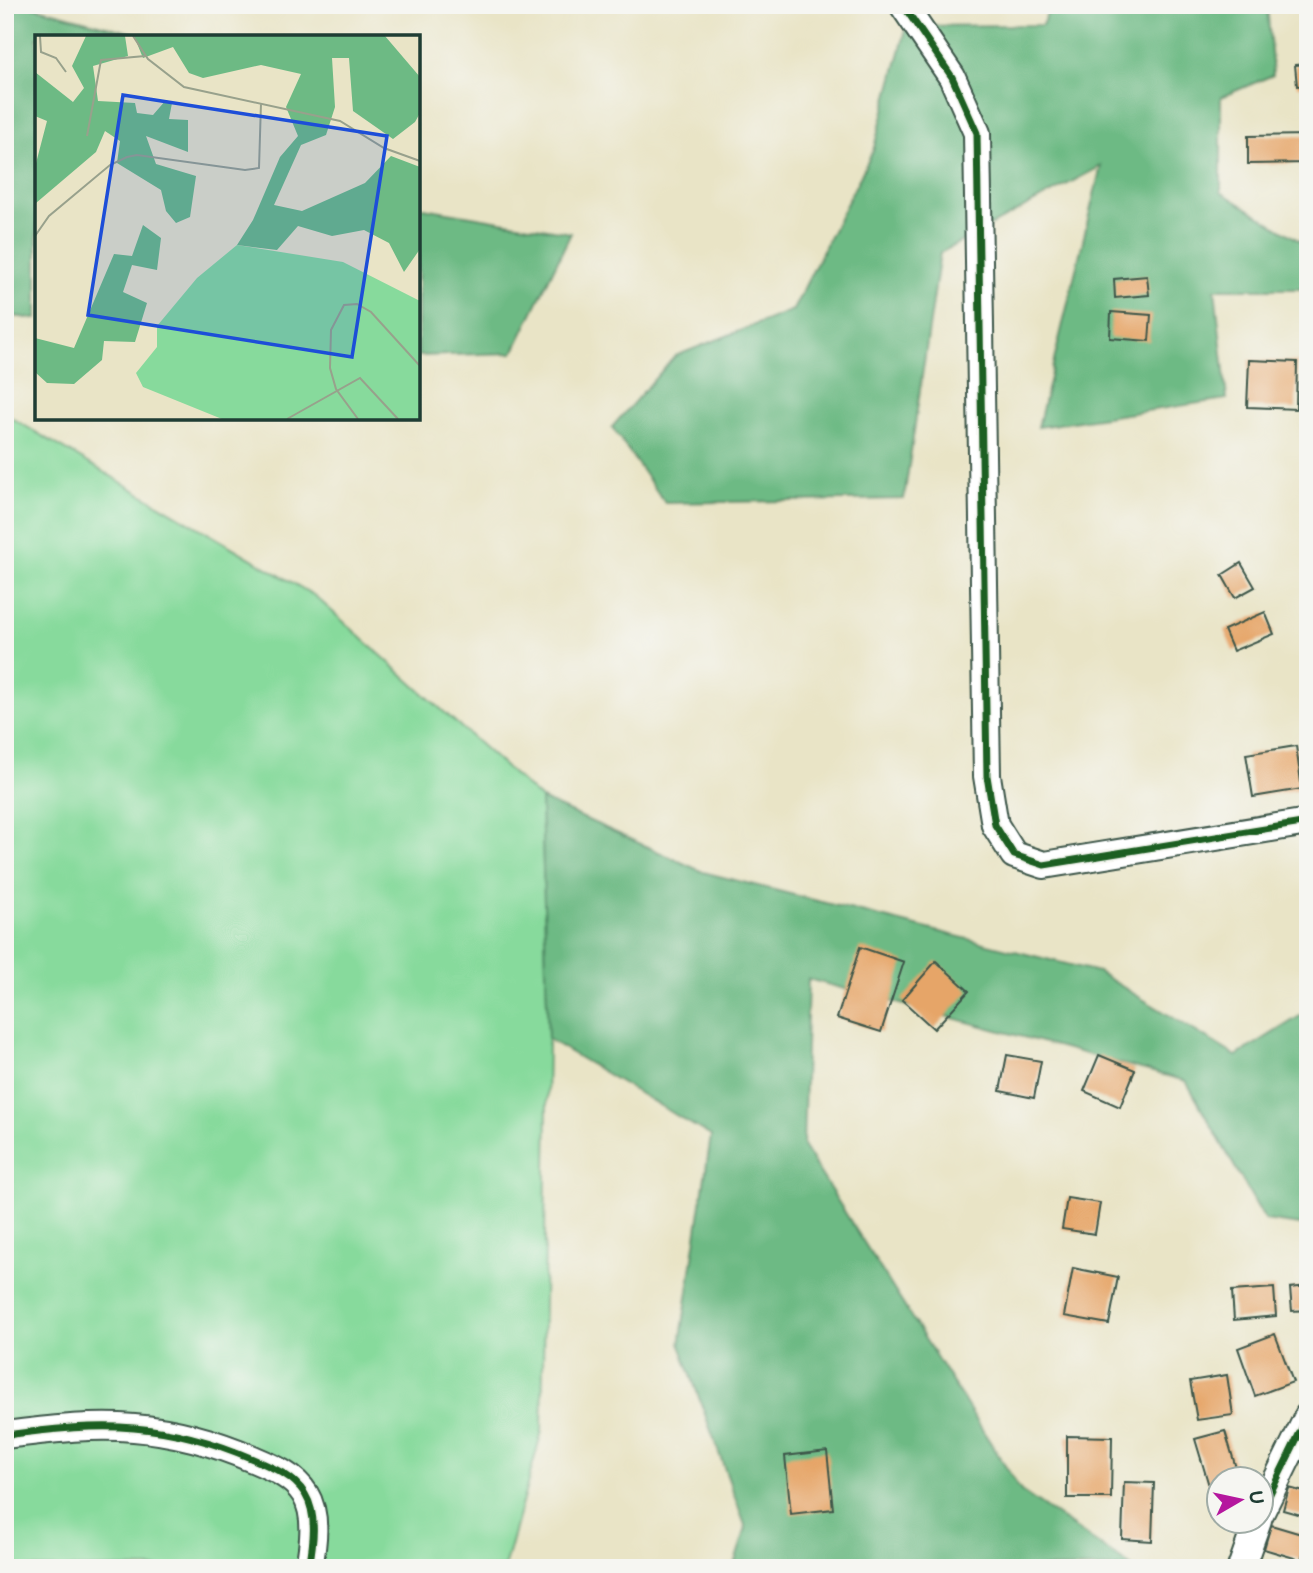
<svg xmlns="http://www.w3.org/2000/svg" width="1313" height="1573" font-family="'Balsamiq Sans',sans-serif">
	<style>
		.green { fill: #87da9c; stroke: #538c68; stroke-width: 2 }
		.forest { fill: #6dba84; stroke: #467c5c; stroke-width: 2 }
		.building { fill: #e6a568 }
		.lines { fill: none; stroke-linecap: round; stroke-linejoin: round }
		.street-casing { stroke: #3d564a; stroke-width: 30 }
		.street { stroke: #fff; stroke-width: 26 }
		.cycleway-casing { stroke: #f6f6f2; stroke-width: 11 }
		.cycleway { stroke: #1b5e20; stroke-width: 7 }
		.inset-road { fill: none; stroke: #98a18c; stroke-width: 2 }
		.view { fill: #1d4ed8; fill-opacity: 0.15; stroke: #1d4ed8; stroke-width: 3.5 }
		.inset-edge { fill: none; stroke: #1f3d34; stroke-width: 3.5 }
	</style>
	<rect width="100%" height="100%" fill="#f6f6f2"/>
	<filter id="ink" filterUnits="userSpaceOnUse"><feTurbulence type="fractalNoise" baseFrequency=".0143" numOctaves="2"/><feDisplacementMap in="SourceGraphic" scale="14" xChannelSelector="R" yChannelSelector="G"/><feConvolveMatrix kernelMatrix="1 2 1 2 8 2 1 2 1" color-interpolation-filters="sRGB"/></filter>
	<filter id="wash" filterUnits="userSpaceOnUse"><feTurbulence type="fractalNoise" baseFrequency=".00686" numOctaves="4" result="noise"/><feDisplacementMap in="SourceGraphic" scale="28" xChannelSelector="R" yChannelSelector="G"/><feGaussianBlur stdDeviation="1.57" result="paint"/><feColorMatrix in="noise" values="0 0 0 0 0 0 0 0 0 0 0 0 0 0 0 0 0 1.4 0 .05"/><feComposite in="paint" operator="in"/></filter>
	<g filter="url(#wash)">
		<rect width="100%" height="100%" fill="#e9e4c6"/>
		<path class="green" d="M5,414l310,182 226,203 7,240 -6,392 -38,137h-499z"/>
		<path class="forest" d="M5,5h22l120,32h-110v282l-32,-4z
			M1051,5h216l6,70 -52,22v95l87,54v43h-93l12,110 -189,28 63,-261 -161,87 -36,246 -239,4 -53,-76 63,-71 118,-46 80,-159 34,-125 135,-1z
			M418,207l153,26 -58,120 -95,3z
			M541,799l162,73 395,100 138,84 72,-45v215l-43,-6 -79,-139 -378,-102 -5,167 218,345 112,77h-400l13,-40 -66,-183 31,-209 -163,-97z"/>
		<g id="blocks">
			<path class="building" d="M1308,64v21l-11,1 -2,-21z
				M1308,135v28l-60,1v-28z
				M1147,276l2,19 -34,3 -1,-19z
				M1111,312l40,3 -2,26 -39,-3z
				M1249,360l48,2 -1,47 -49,-2z
				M1308,366v18h-1l-4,-17z
				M1241,563l14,24 -20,11 -13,-23z
				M1265,612l9,22 -41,17 -9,-21z
				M1296,746l6,43 -49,8 -7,-43z
				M860,947l44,15 -23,70 -44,-14z
				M936,961l33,30 -35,38 -32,-29z
				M1007,1055l34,6 -7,37 -34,-7z
				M1099,1055l36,15 -15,37 -36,-16z
				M1067,1198l33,5 -5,31 -33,-5z
				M1073,1268l45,9 -9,47 -45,-8z
				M1308,1286v24l-16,1 -2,-23z
				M1274,1288l2,28 -42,4 -2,-29z
				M1275,1334l18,48 -38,14 -17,-48z
				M1227,1375l6,40 -36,5 -7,-39z
				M1225,1431l14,47h-21v19l-5,2 -18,-60z
				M1067,1436l45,1 -1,61h-44z
				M827,1451l6,58 -42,5 -6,-58z
				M1124,1482l30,1 -2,58 -30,-2z
				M1289,1488l19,5v24l-25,-7z
				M1271,1525l37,11 -7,24 -37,-11z"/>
		</g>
	</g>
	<g filter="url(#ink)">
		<use href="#blocks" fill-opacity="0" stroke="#3d564a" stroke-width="2"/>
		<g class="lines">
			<g class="street-casing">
				<path id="street" d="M903,5l49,72 25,56 10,643 8,49 19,30 30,10 264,-43
					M5,1435c42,-5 86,-11 129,-7 40,3 82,15 119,31 19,8 41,17 52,35 13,21 8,51 4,74
					M1260,1514l48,-98
					M1241,1568l17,-48"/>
			</g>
			<use href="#street" class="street"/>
			<g class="cycleway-casing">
				<path id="cycleway" d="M903,5l49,72 25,56 10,643 8,49 19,30 30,10 264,-43
					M5,1435c42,-5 86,-11 129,-7 40,3 82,15 119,31 19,8 41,17 52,35 13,21 8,51 4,74
					M1260,1514l48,-98"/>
			</g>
			<use href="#cycleway" class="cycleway"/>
		</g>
	</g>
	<g transform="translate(35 35)">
		<rect width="385" height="385" fill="#e9e4c6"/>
		<path d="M202,210l106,17 77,39v118h-198l-79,-32 -7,-14 21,-26v-21l40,-48z" fill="#87da9c"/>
		<path d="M51,1h39l3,20 -35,10 5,35 37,2 2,10 16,2 13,-15 6,3 -3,16 19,1v32l-42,-16 10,28 40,12 -6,41 -14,6 -10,-12 -5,-21 -44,-27 3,-22 -15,-10 -9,21 -60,51 -1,13v-49l12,-46 -12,-5v-44l38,30 11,-14 -12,-22zM99,1h251l35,41v36l-5,9 -22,17 -40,-28 -4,-53h-17l3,49 -9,28 -25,10 -27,60 28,6 63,-28 26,-27 29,11v82l-16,23 -15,-29 -25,-13 -32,6 -34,-10 -21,24 -40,-5 16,-25 27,-63 18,-21 -12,-29 15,-33 -40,-9 -58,13 -14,-5 -16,-26 -30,11zM108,190l18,13 -4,32 -25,-5 -9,27 24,11 -12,39 -31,-1 -2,19 -28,24 -27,-1 -12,-11v-34l39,10 40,-94 18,2z" fill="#6dba84"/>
		<path class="inset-road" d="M5,1l1,16 15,6 10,14M98,1l15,23 36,28 156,34 44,27 36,13M52,101l14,-76 44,-4M0,201l14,-20 61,-51 17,-8 10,-2 108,15 14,-2 2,-65M252,384l73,-41 38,41M323,384l-22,-30 -6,-21 1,-38 13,-25 13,-1 14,8 49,54"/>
		<path class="view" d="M88,60l264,41 -35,221 -264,-42z"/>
		<rect width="385" height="385" class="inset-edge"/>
	</g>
	<rect width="1313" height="1573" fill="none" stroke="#f6f6f2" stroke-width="28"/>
	<g transform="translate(1240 1500) rotate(81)"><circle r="33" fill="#f6f6f2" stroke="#a0aca6" stroke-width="2"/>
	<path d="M0-5L12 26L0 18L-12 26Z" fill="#b5179e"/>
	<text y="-10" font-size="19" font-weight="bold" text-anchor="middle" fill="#1f3d34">U</text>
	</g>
</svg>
